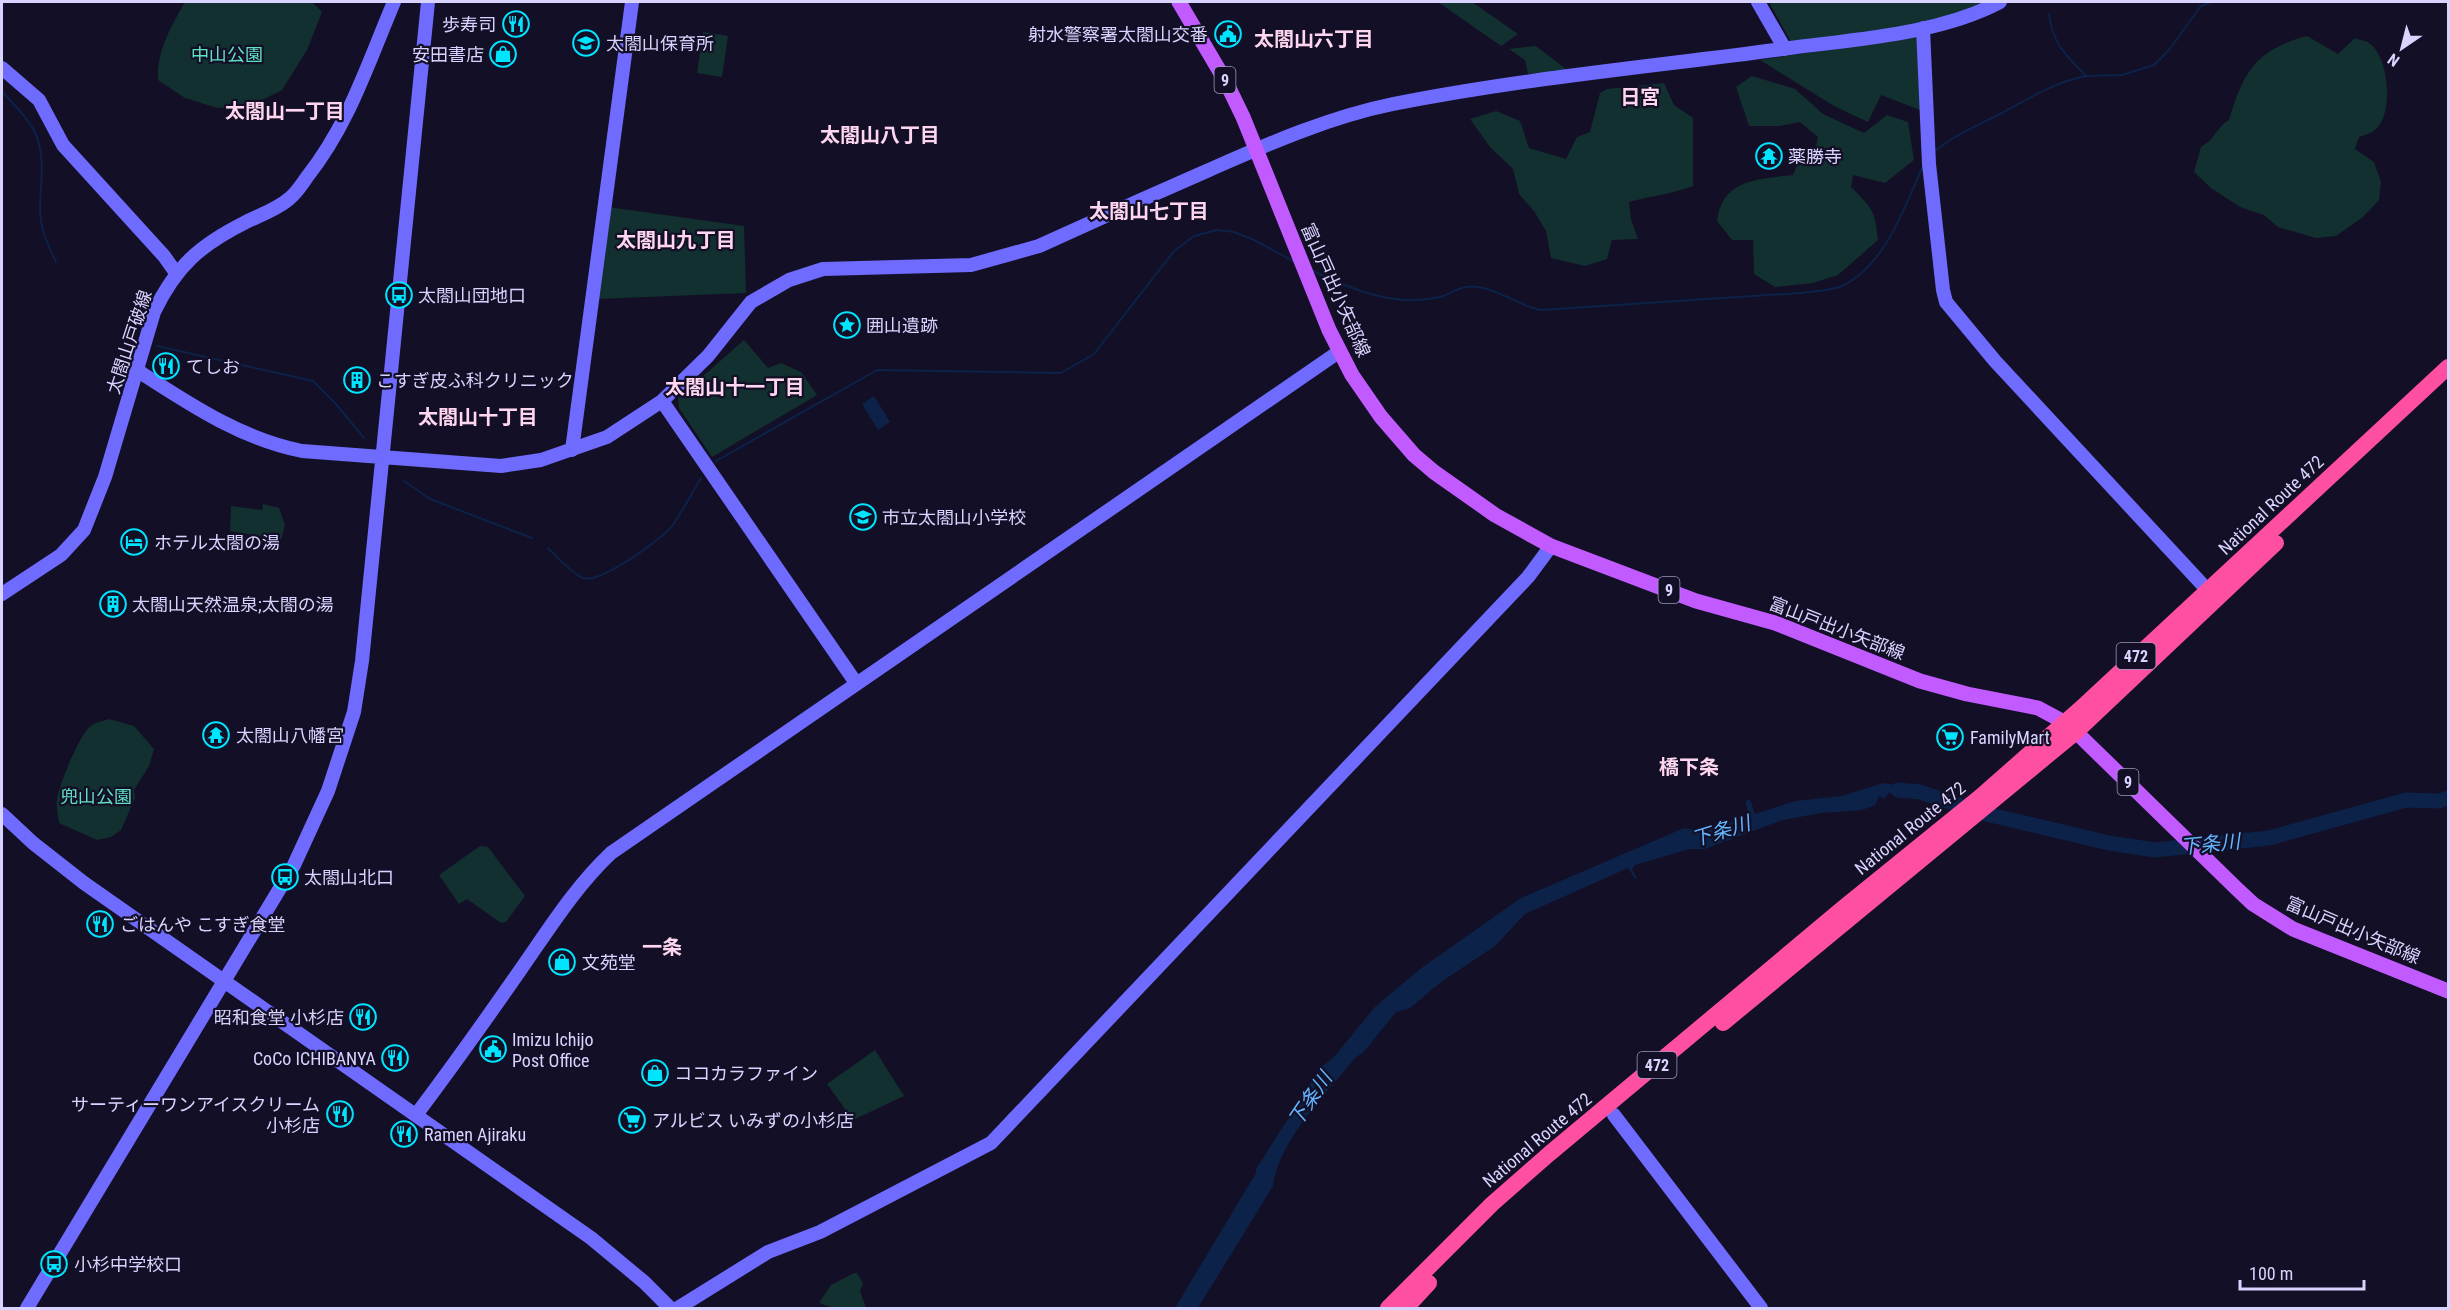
<svg xmlns="http://www.w3.org/2000/svg" width="2450" height="1310" font-family="'Roboto Condensed','Noto Sans JP',sans-serif">
	<style>
		.green { fill: #12302f }
		.water { fill: #0c2248 }
		.lines { fill: none; stroke-linecap: round; stroke-linejoin: round }
		.stream { stroke: #0c2248; stroke-width: 2 }
		.river { stroke: #0c2248; stroke-width: 15 }
		.secondary { stroke: #6f6bff; stroke-width: 14 }
		.primary { stroke: #c25bff; stroke-width: 15 }
		.highway { stroke: #ff4fa3; stroke-width: 16 }
		.labels { text-anchor: middle; dominant-baseline: central; stroke-width: 4.5; stroke-linejoin: round; paint-order: stroke }
		.shield { fill: #130f26; stroke: #9e99be; stroke-width: 1.5 }
		.shield-label { font-size: 16px; font-weight: bold; fill: #d9d4ff }
		.poi-label { font-size: 18px; fill: #d9d4ff; stroke: #130f26; text-anchor: start }
		.park-label { font-size: 18px; fill: #5fe0c0; stroke: #130f26 }
		.street-label { font-size: 18px; fill: #d9d4ff; stroke: #130f26 }
		.neighbourhood-label { font-size: 20px; font-weight: bold; fill: #ffd6f0; stroke: #130f26 }
		.water-label { font-size: 20px; font-style: italic; fill: #62b6ff; stroke: #130f26 }
	</style>
	<rect width="100%" height="100%" fill="#130f26"/>
	<path class="green" d="M185,2h127l10,10 -15,38 -25,40 -34,17 -31,1 -32,-10 -27,-18c-2,-28 14,-55 27,-78z
		M1438,2h34l46,32 -17,12z
		M1769,2h224l-67,21 -135,19z
		M703,32l25,4 -6,41 -25,-4z
		M2307,36l31,18 17,-16c4,2 10,2 14,5 20,13 25,70 7,86 -4,4 -11,6 -17,8l-4,12 19,13 7,20 -2,18 -16,17 -27,19 -20,2 -38,-11 -14,-12 -24,-8 -29,-19 -17,-16 7,-25c13,-7 17,-21 28,-27 15,-49 26,-70 78,-84z
		M1917,37l3,73 -39,-15 -13,27 -34,-16 -74,-46z
		M1536,46l31,24 -39,4 -3,-14 -16,-11z
		M1752,76l43,13 28,25 41,19 23,-18 21,7 6,38 -29,23 -32,-8 -2,12c21,21 24,23 27,53l-40,35 -25,8 -38,4 -21,-13 -1,-34h-21l-15,-19c5,-42 41,-42 76,-46l6,-15 16,-8 3,-15 -18,-15 -20,4h-31l-13,-39z
		M1664,83l10,22 19,13v68c-21,8 -42,10 -64,16l2,17 7,20 -26,1 -5,19 -22,7 -34,-8 -5,-27 -12,-20 -15,-17 -6,-25 -23,-22 -20,-28 26,-8 24,10 9,27 37,11 11,-22 13,-5 10,-39 7,-4z
		M608,207l136,19 2,67 -149,6z
		M744,340l24,28 13,-5 20,9 16,23 -105,62 -33,-49 -1,-10z
		M263,504l16,4 6,17 -4,15 -51,-9 1,-25 31,4z
		M109,719l25,7 20,23 -5,17 -15,24 1,8 -14,32 -10,7 -14,3 -38,-17c-1,-8 -3,-17 -2,-24 2,-14 23,-66 34,-73 5,-4 12,-5 18,-7z
		M480,846l8,1 37,49 -19,26 -5,1 -34,-24 -8,5 -20,-29z
		M875,1050l29,46 -51,24 -26,-36z
		M854,1273h3l6,10 -3,8 6,17h-32l-15,-5 12,-18z"/>
	<path class="water" d="M874,396l16,26 -12,8 -16,-26z
		M1883,783l35,6v5l-29,-1 -5,6 -5,-3 -4,9 -13,5 -41,3 -38,7 -78,29h-16l-54,16 -3,4 5,9 -2,1 -7,-11 -103,46 -30,32 -54,36 -31,26 -14,4 -33,41 -7,4c-28,34 -78,85 -83,129l-75,122h-23l81,-135v-4l65,-102 12,-9 42,-51 45,-38 101,-71 163,-70 16,3 50,-14 -5,-15 5,-3 5,15 40,-13 47,-5z"/>
	<g class="lines">
		<path class="stream" d="M2086,76l36,-1 32,-10 15,-15 32,-44 10,-4
			M2,91c11,14 27,27 34,44 10,25 4,48 4,74 0,20 8,36 16,53
			M1934,152c19,-16 42,-26 64,-37 29,-15 56,-33 88,-39 -19,-20 -34,-32 -37,-62
			M1311,270c40,19 83,38 129,27 8,-2 17,-9 26,-10 23,-4 51,18 74,23l261,-17c13,-2 29,-2 41,-7 43,-20 63,-80 81,-120
			M157,346l156,35 22,22 29,35
			M716,461l161,-91 184,3 33,-19 80,-103 20,-15 23,-6 17,2 18,7 43,23
			M404,481l26,18 102,39
			M548,548c8,8 25,26 35,30 17,6 79,-39 89,-52 11,-15 19,-32 29,-48"/>
		<path class="river" d="M1898,790l22,2 62,21 127,30 46,7 114,-12 137,-38 33,1 9,-3"/>
		<path class="secondary" d="M1758,2l27,47
			M1923,28l6,136 14,126 3,12 49,59 218,235
			M2,68l37,32 24,45 101,111 12,17
			M138,371c51,33 103,68 164,80l199,15 40,-6 66,-23 55,-36 46,-45 43,-54 38,-22 34,-11 148,-4 68,-19c57,-26 113,-51 170,-76 59,-26 120,-53 184,-66 131,-26 265,-38 397,-56 68,-9 149,-14 210,-46
			M662,401l194,282
			M572,450l60,-448
			M2,594l59,-39 23,-25 21,-53 49,-165c22,-46 46,-67 92,-90 14,-7 32,-13 44,-24 7,-6 12,-14 17,-21 42,-53 61,-114 87,-175
			M2,814l31,29 51,40 507,355 53,44 26,26
			M416,1115c36,-48 71,-97 105,-146 28,-40 54,-82 90,-116l729,-502
			M1614,1115l147,193
			M27,1308l267,-443 34,-74 26,-79 8,-51 66,-659
			M678,1308l90,-56 52,-20 171,-89 537,-566 23,-31"/>
		<path class="primary" d="M1179,2l47,80 17,35 86,213 23,45 29,42 33,38 20,17 61,43 56,31 145,55 79,22 145,58 47,13 71,14 26,14 12,10 160,156 17,16 40,25 155,62"/>
		<path class="highway" d="M1723,1023l353,-291 200,-189
			M1388,1308l104,-104 57,-50 293,-245 138,-112 100,-88 368,-342
			M1406,1308l23,-25"/>
	</g>
	<defs>
		<g id="restaurant-ring" transform="scale(1.35)"><circle r="9.5" fill="#130f26" stroke="#00e5ff" stroke-width="1.5"/><path d="M-5-6h1v4h1v-4h1v4h1v-4h1v5L-1.5 .5V6h-2V.5L-5-1ZM5-6V6H3V1.5H1.5Q1.5-4 5-6Z" fill="#00e5ff"/></g>
		<g id="civic-ring" transform="scale(1.35)"><circle r="9.5" fill="#130f26" stroke="#00e5ff" stroke-width="1.5"/><path d="M-.6-6.5H3V-4.5H.6V-3L4-1V1h2V6H-6V1h2V-1L-.6-3ZM-1.2 2.5V6h2.4V2.5Z" fill="#00e5ff"/></g>
		<g id="school-ring" transform="scale(1.35)"><circle r="9.5" fill="#130f26" stroke="#00e5ff" stroke-width="1.5"/><path d="M0-5L7-2L0 1L-7-2ZM-4 1L0 2.5L4 1V4Q0 6-4 4Z" fill="#00e5ff"/></g>
		<g id="shop-ring" transform="scale(1.35)"><circle r="9.5" fill="#130f26" stroke="#00e5ff" stroke-width="1.5"/><path d="M-5-2.5h2.3a2.7 3.5 0 0 1 5.4 0H5L5.5 6h-11ZM-1.5-2.5h3a1.5 2.3 0 0 0-3 0Z" fill="#00e5ff"/></g>
		<g id="temple-ring" transform="scale(1.35)"><circle r="9.5" fill="#130f26" stroke="#00e5ff" stroke-width="1.5"/><path d="M0-6L5-2H3V0L6.5 2.5H4V6H1.5V3h-3V6H-4V2.5H-6.5L-3 0V-2H-5Z" fill="#00e5ff"/></g>
		<g id="bus-ring" transform="scale(1.35)"><circle r="9.5" fill="#130f26" stroke="#00e5ff" stroke-width="1.5"/><path d="M-5-6H5V4H4V6H2V4H-2V6H-4V4H-5ZM-3.5-4V0h7V-4ZM-3.5 1.2v1.5H-2V1.2ZM2 1.2v1.5H3.5V1.2Z" fill="#00e5ff"/></g>
		<g id="sight-ring" transform="scale(1.35)"><circle r="9.5" fill="#130f26" stroke="#00e5ff" stroke-width="1.5"/><path d="M0-6L1.8-2.2L6-1.7L2.9 1.2L3.7 5.4L0 3.3L-3.7 5.4L-2.9 1.2L-6-1.7L-1.8-2.2Z" fill="#00e5ff"/></g>
		<g id="building-ring" transform="scale(1.35)"><circle r="9.5" fill="#130f26" stroke="#00e5ff" stroke-width="1.5"/><path d="M-4-6H4V6H1V3H-1V6H-4ZM-2.5-4.3h1.7v1.8h-1.7ZM.8-4.3h1.7v1.8H.8ZM-2.5-1h1.7V.8h-1.7ZM.8-1h1.7V.8H.8Z" fill="#00e5ff"/></g>
		<g id="hotel-ring" transform="scale(1.35)"><circle r="9.5" fill="#130f26" stroke="#00e5ff" stroke-width="1.5"/><path d="M-6-4.5h1.5V1H6V5H4.5V3h-9V5H-6ZM-4 0a1.8 1.8 0 1 1 3.6 0ZM.5 0V-2.5h3Q6-2.5 6 0Z" fill="#00e5ff"/></g>
		<g id="supermarket-ring" transform="scale(1.35)"><circle r="9.5" fill="#130f26" stroke="#00e5ff" stroke-width="1.5"/><path d="M-6-5.5h2.5l.6 2H6L4.5 2H-2.5L-4.4-4H-6ZM-1.5 3.2a1.3 1.3 0 1 0 .1 0ZM3 3.2a1.3 1.3 0 1 0 .1 0Z" fill="#00e5ff"/></g>
	</defs>
	<g fill-rule="evenodd">
		<use href="#restaurant-ring" x="516" y="24"/>
		<use href="#civic-ring" x="1228" y="34"/>
		<use href="#school-ring" x="586" y="43"/>
		<use href="#shop-ring" x="503" y="54"/>
		<use href="#temple-ring" x="1769" y="156"/>
		<use href="#bus-ring" x="399" y="295"/>
		<use href="#sight-ring" x="847" y="325"/>
		<use href="#restaurant-ring" x="166" y="366"/>
		<use href="#building-ring" x="357" y="380"/>
		<use href="#school-ring" x="863" y="517"/>
		<use href="#hotel-ring" x="134" y="542"/>
		<use href="#building-ring" x="113" y="604"/>
		<use href="#temple-ring" x="216" y="735"/>
		<use href="#supermarket-ring" x="1950" y="737"/>
		<use href="#bus-ring" x="285" y="877"/>
		<use href="#restaurant-ring" x="100" y="924"/>
		<use href="#shop-ring" x="562" y="962"/>
		<use href="#restaurant-ring" x="363" y="1017"/>
		<use href="#civic-ring" x="493" y="1049"/>
		<use href="#restaurant-ring" x="395" y="1058"/>
		<use href="#shop-ring" x="655" y="1073"/>
		<use href="#restaurant-ring" x="340" y="1114"/>
		<use href="#supermarket-ring" x="632" y="1120"/>
		<use href="#restaurant-ring" x="404" y="1134"/>
		<use href="#bus-ring" x="54" y="1264"/>
	</g>
	<g class="labels">
		<g class="shield">
			<rect x="1214.5" y="67" width="21" height="26" rx="4.5"/>
			<rect x="1658.5" y="577" width="21" height="26" rx="4.5"/>
			<rect x="2116.5" y="643" width="39" height="26" rx="4.5"/>
			<rect x="2117.5" y="769" width="21" height="26" rx="4.5"/>
			<rect x="1637.5" y="1052" width="39" height="26" rx="4.5"/>
		</g>
		<g class="shield-label">
			<text x="1225" y="80">9</text>
			<text x="1669" y="590">9</text>
			<text x="2136" y="656">472</text>
			<text x="2128" y="782">9</text>
			<text x="1657" y="1065">472</text>
		</g>
		<g class="poi-label">
			<text x="496" y="24" text-anchor="end">歩寿司</text>
			<text x="1208" y="34" text-anchor="end">射水警察署太閤山交番</text>
			<text x="606" y="43">太閤山保育所</text>
			<text x="484" y="54" text-anchor="end">安田書店</text>
			<text x="1788" y="156">薬勝寺</text>
			<text x="418" y="295">太閤山団地口</text>
			<text x="866" y="325">囲山遺跡</text>
			<text x="186" y="366">てしお</text>
			<text x="376" y="380">こすぎ皮ふ科クリニック</text>
			<text x="882" y="517">市立太閤山小学校</text>
			<text x="154" y="542">ホテル太閤の湯</text>
			<text x="132" y="604">太閤山天然温泉;太閤の湯</text>
			<text x="236" y="735">太閤山八幡宮</text>
			<text x="1970" y="737">FamilyMart</text>
			<text x="304" y="877">太閤山北口</text>
			<text x="120" y="924">ごはんや こすぎ食堂</text>
			<text x="582" y="962">文苑堂</text>
			<text x="344" y="1017" text-anchor="end">昭和食堂 小杉店</text>
			<text x="512" y="1039">Imizu Ichijo<tspan x="512" dy="21">Post Office</tspan></text>
			<text x="376" y="1058" text-anchor="end">CoCo ICHIBANYA</text>
			<text x="674" y="1073">ココカラファイン</text>
			<text x="320" y="1104" text-anchor="end">サーティーワンアイスクリーム<tspan x="320" dy="21">小杉店</tspan></text>
			<text x="652" y="1120">アルビス いみずの小杉店</text>
			<text x="424" y="1134">Ramen Ajiraku</text>
			<text x="74" y="1264">小杉中学校口</text>
		</g>
		<g class="park-label">
			<text x="227" y="54">中山公園</text>
			<text x="96" y="796">兜山公園</text>
		</g>
		<g class="street-label">
			<text transform="translate(1336 290) rotate(66)">富山戸出小矢部線</text>
			<text transform="translate(129 342) rotate(-72)">太閤山戸破線</text>
			<text transform="translate(2271 505) rotate(-43)">National Route 472</text>
			<text transform="translate(1837 628) rotate(21)">富山戸出小矢部線</text>
			<text transform="translate(1910 828) rotate(-39)">National Route 472</text>
			<text transform="translate(2353 930) rotate(23)">富山戸出小矢部線</text>
			<text transform="translate(1537 1140) rotate(-40)">National Route 472</text>
		</g>
		<g class="neighbourhood-label">
			<text x="1314" y="39">太閤山六丁目</text>
			<text x="1640" y="97">日宮</text>
			<text x="285" y="111">太閤山一丁目</text>
			<text x="880" y="135">太閤山八丁目</text>
			<text x="1149" y="211">太閤山七丁目</text>
			<text x="676" y="240">太閤山九丁目</text>
			<text x="735" y="387">太閤山十一丁目</text>
			<text x="478" y="417">太閤山十丁目</text>
			<text x="1689" y="767">橋下条</text>
			<text x="662" y="947">一条</text>
		</g>
		<g class="water-label">
			<text transform="translate(1721 831) rotate(-17)">下条川</text>
			<text transform="translate(2210 844) rotate(-6)">下条川</text>
			<text transform="translate(1310 1099) rotate(-56)">下条川</text>
		</g>
	</g>
	<rect width="2450" height="1310" fill="none" stroke="#d9d4ff" stroke-width="6"/>
	<g transform="translate(2402 48) rotate(215)" stroke="#130f26" stroke-width="4.5" paint-order="stroke">
	<path d="M0-4.5L10 22L0 15L-10 22Z" fill="#d9d4ff"/>
	<text y="-9" font-size="16" font-weight="bold" text-anchor="middle" fill="#d9d4ff">N</text>
	</g>
	<path d="M2240 1280v9h124v-9" fill="none" stroke="#d9d4ff" stroke-width="3"/>
	<text x="2249" y="1280" font-size="18" fill="#d9d4ff" stroke="#130f26" stroke-width="4.5" paint-order="stroke">100 m</text>
</svg>
